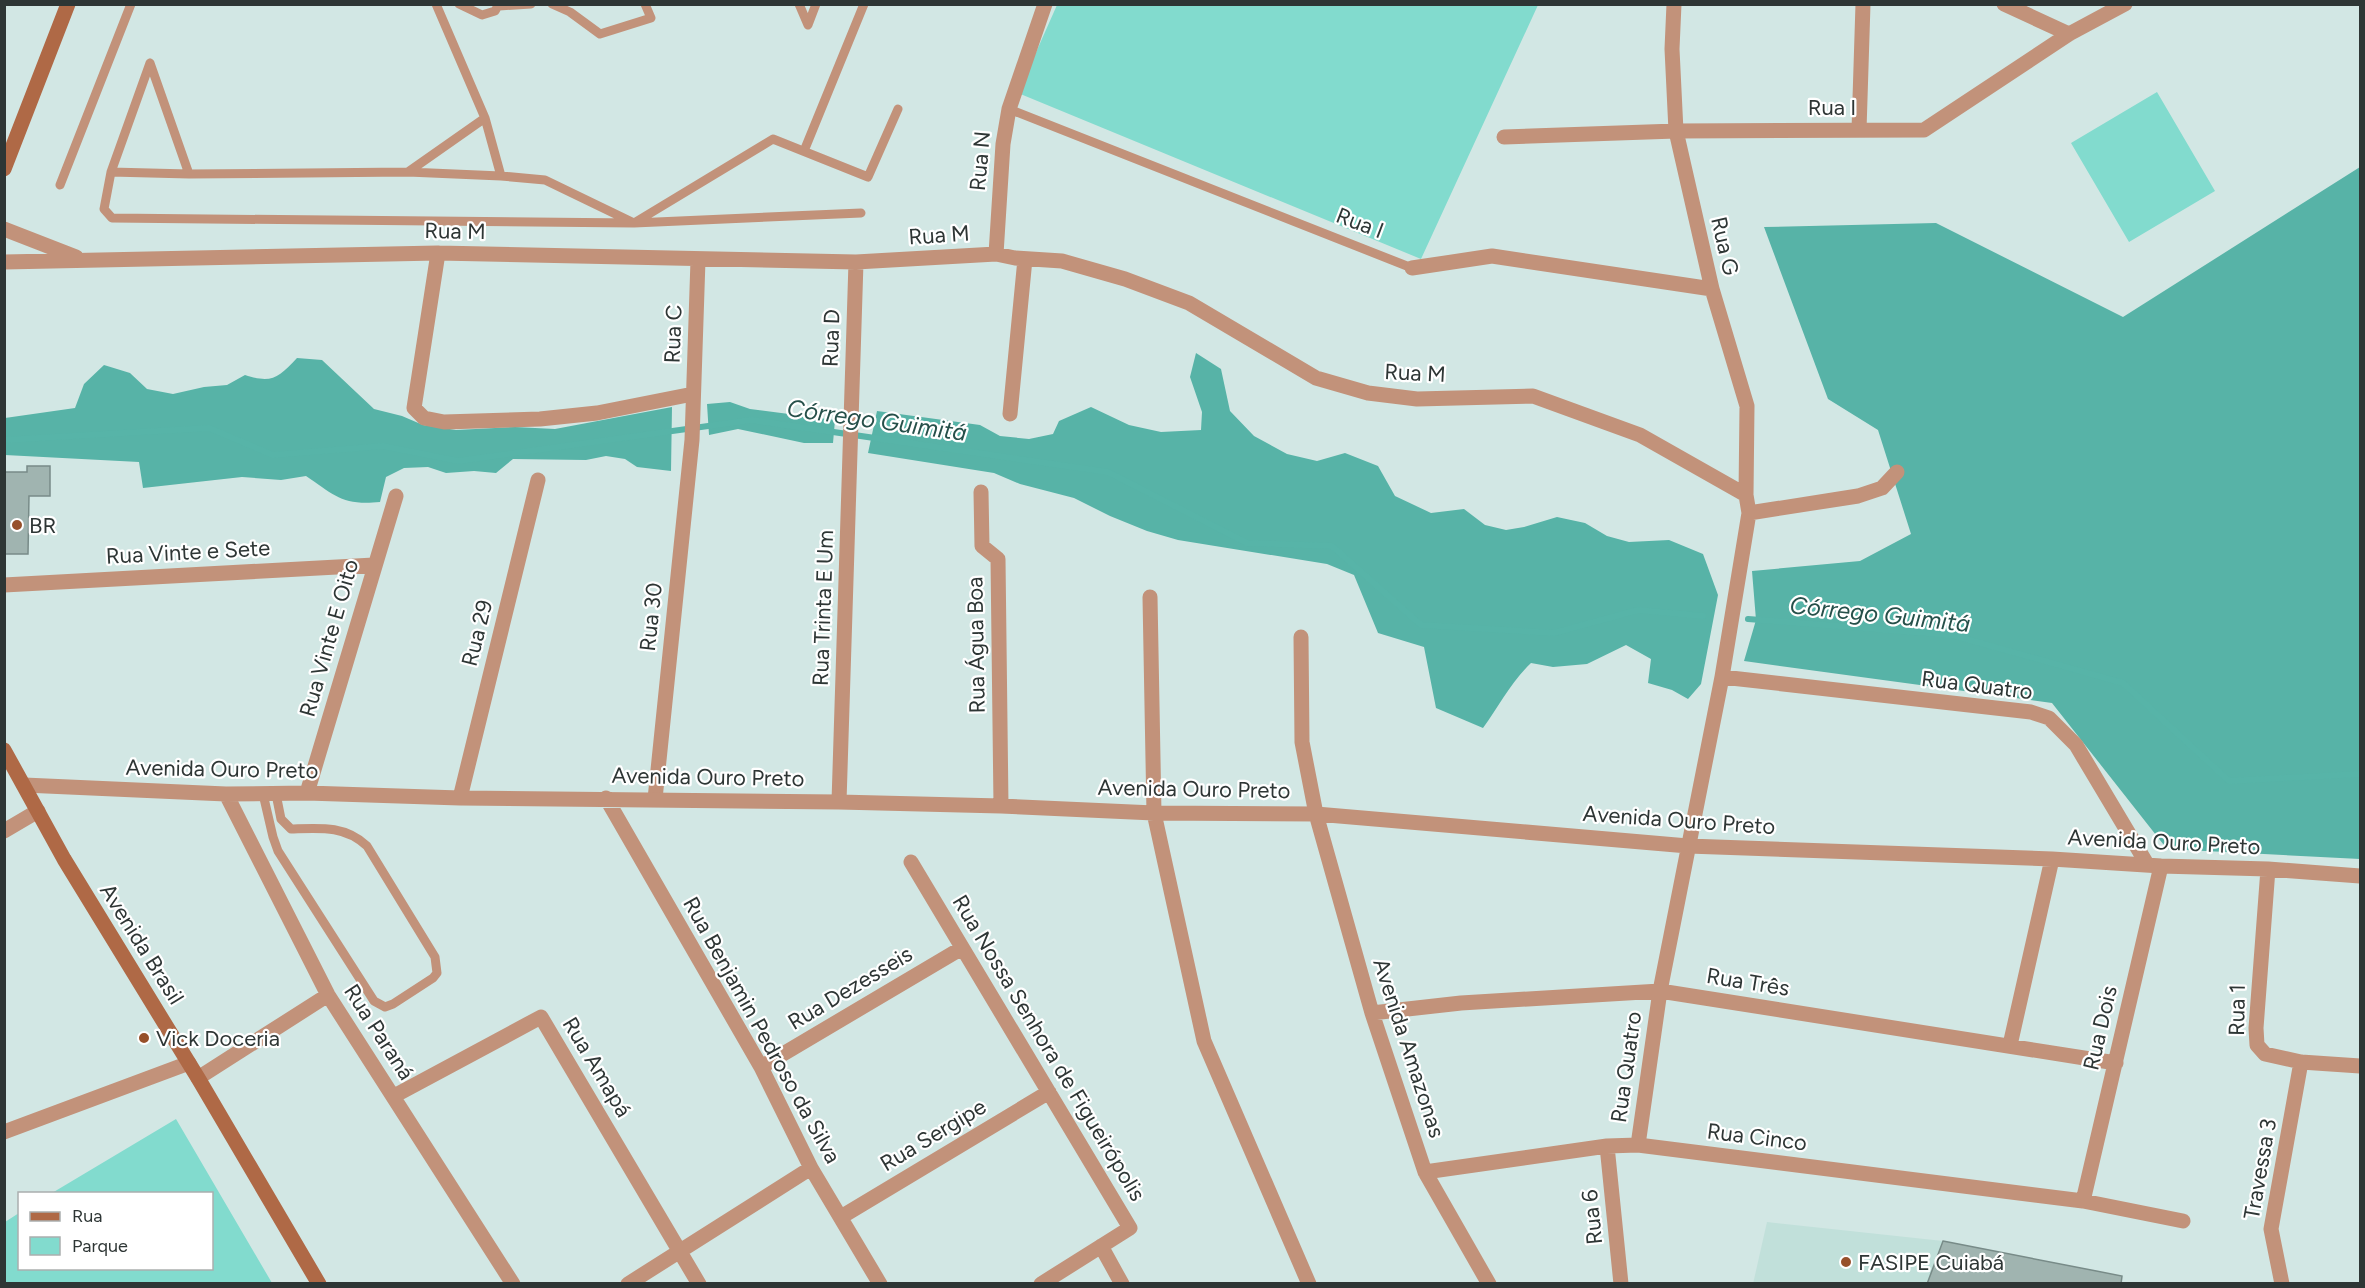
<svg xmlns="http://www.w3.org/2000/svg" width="2365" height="1288" font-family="Figtree,sans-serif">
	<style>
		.built { fill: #c1e0da }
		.green { fill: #82dbce }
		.forest { fill: #57b3a7 }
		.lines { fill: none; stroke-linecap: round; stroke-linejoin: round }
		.stream { stroke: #57b4a8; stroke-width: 6 }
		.building { fill: #a0b4b0; stroke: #788b88; stroke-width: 1.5 }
		.lane { stroke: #c2927a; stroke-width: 9 }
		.street { stroke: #c2927a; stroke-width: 15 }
		.secondary { stroke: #af6946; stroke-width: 15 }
		.poi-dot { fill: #97502a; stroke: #fff; stroke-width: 2 }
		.labels { text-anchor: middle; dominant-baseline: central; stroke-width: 4.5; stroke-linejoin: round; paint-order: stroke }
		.street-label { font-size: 22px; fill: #2e3635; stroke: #fff }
		.poi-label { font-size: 22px; fill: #2e3635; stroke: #fff; text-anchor: start }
		.water-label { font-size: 24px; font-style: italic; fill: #26504a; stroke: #fff }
	</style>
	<rect width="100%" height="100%" fill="#d2e7e4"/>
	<path class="built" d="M1767,1222l176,19 -16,42 -174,1z"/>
	<path class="green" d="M1057,5h481l-117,254 -403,-166z
		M2157,92l58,99 -86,51 -58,-99z
		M176,1119l96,164h-267v-61l14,-9 1,55h192v-74l-160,-1z"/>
	<path class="forest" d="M2360,167v692l-193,-10 -115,-146 -308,-42 12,-41 -4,-49 108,-10 51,-27 -33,-104 -50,-31 -64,-172 172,-4 187,94z
		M1196,353l25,16 9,42 24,25 33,18 30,7 28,-8 33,13 17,30 36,17 33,-4 21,16 21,5 18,-3 33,-10 28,6 22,13 22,6 40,-2 34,14 15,41 -17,89 -13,15 -16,-9 -24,-7 3,-24 -25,-14 -39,19 -34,3 -22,-4c-20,19 -32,43 -48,65l-47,-20 -12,-61 -46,-14 -24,-58 -27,-11 -149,-24 -31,-9 -37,-15 -36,-18 -54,-14 -26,-11 -126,-20 9,-42 103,14 20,11 29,3 24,-5 6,-13 32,-14 38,18 32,7 40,-2 1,-18 -12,-35z
		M297,358l25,2 52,49 28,7 21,9 33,5 59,-3 40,2 117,-22 -1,64 -34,-4 -12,-8 -19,-3 -20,4 -73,-1 -17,14 -22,-2 -28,2 -18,-6 -24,1 -18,9 -6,25c-37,4 -46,-7 -74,-26l-25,4 -39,-3 -99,11 -4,-26 -134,-7v-37l70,-10 9,-24 20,-19 26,8 17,16 26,5 31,-7 23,-2 18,-10c27,9 33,3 52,-17z
		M730,402l20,7 85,11 -2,23h-29l-66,-14 -29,6 -2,-31z"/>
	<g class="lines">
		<path class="stream" d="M4,440l205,-12 64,27 110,-9 75,15 293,-41 357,52 139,71 85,3 89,79 133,8 84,-23 65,6
			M1748,619l204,16 171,48 106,98 131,-7"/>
	</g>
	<path class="building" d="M27,466h23v30h-21l-1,58h-24v-82h23z
		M1943,1241l179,35 -1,8h-194z"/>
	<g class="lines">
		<path class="lane" d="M436,4l49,114 16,58 44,4 89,43 139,-84 95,38 30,-68
			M459,4l23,11 13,-4 4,-7
			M552,4l18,8 30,22 51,-16 -6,-14
			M799,4l9,21 8,-21
			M499,6l32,-2
			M150,63l-39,109 -7,37 8,9 522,5 227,-10
			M150,63l39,111
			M1009,109l403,159
			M804,151l60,-147
			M111,172l78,2 219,-2 77,-54
			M408,172l93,4
			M60,185l71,-181
			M263,794l10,43 5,14 96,150 11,6 8,-3 40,-26 4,-5 -2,-16 -68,-111c-22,-21 -48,-18 -76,-17l-10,-10 -5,-25"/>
		<path class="street" d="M2004,4l65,30
			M1859,130l4,-126
			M1504,137l172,-6 248,-1 145,-96 56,-30
			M4,229l72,28
			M438,253l-24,155 10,10 20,4 96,-3 57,-6 96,-19
			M996,254l7,-110 6,-35 36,-105
			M4,262l434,-9 418,9 140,-8 19,4 47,3 63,18 64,24 127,75 52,15 49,6 116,-3 107,39 106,60
			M1412,268l80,-12 220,33
			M1010,414l15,-155
			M981,492l1,54 16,13 3,247
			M1749,513l109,-17 24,-8 15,-16
			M4,585l370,-20
			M1150,597l4,216 50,228 105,243
			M1301,637l1,105 14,72 56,199 53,159 64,112
			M1722,677l309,35 18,6 27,27 71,119
			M24,785l202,9 81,-1 153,5 379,4 162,4 153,7 162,1 372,32 364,13 109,7 107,3 92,7
			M307,793l89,-297
			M226,794l102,201 185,289
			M460,798l78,-318
			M606,798l155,269 50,101 69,116
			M655,799l37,-359 6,-180
			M839,802l17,-540
			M4,831l34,-20
			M911,862l219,366 -89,56
			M2268,869l-12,159 1,17 8,9 36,8 59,4
			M1372,1013l89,-10 199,-12 456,72
			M2010,1045l42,-186
			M761,1067l201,-119
			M198,1078l130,-83
			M394,1096l147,-79 158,267
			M4,1132l185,-69
			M1638,1145l22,-154 62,-314 27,-164 -3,-18 1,-89 -35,-117 -36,-158 -4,-82 2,-45
			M1607,1146l14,138
			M1425,1172l182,-26 31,-1 445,56 100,20
			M2083,1201l78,-335
			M841,1217l208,-125
			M1101,1246l21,38
			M628,1284l183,-116
			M2282,1284l-11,-55 30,-167"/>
		<path class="secondary" d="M4,169l64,-165
			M4,750l60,109 134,219 121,206"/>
	</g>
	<g class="poi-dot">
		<circle cx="17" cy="525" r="6"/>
		<circle cx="144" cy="1038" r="6"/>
		<circle cx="1846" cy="1262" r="6"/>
	</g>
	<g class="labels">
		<g class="street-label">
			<text x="1832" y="107">Rua I</text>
			<text transform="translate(980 161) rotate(-85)">Rua N</text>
			<text transform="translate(1360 223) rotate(21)">Rua I</text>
			<text transform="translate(455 231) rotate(1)">Rua M</text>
			<text transform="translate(939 235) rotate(-4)">Rua M</text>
			<text transform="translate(1725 246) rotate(77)">Rua G</text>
			<text transform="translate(673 334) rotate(-88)">Rua C</text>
			<text transform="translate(831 338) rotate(-88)">Rua D</text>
			<text transform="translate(1415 373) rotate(3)">Rua M</text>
			<text transform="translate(188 552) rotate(-3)">Rua Vinte e Sete</text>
			<text transform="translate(823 608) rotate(-88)">Rua Trinta E Um</text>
			<text transform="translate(651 617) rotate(-84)">Rua 30</text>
			<text transform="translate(477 633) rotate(-76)">Rua 29</text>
			<text transform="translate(329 638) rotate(-74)">Rua Vinte E Oito</text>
			<text transform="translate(976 645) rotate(-91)">Rua Água Boa</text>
			<text transform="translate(1977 685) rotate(7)">Rua Quatro</text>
			<text transform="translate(222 769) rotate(1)">Avenida Ouro Preto</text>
			<text transform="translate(708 777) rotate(1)">Avenida Ouro Preto</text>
			<text transform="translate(1194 789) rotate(1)">Avenida Ouro Preto</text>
			<text transform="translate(1679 820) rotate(4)">Avenida Ouro Preto</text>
			<text transform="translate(2164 842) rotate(3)">Avenida Ouro Preto</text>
			<text transform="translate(142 944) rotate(58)">Avenida Brasil</text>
			<text transform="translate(1748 982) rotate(9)">Rua Três</text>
			<text transform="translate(850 988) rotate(-31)">Rua Dezesseis</text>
			<text transform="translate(2237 1010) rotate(-89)">Rua 1</text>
			<text transform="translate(2100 1028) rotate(-77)">Rua Dois</text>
			<text transform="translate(762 1030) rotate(61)">Rua Benjamin Pedroso da Silva</text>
			<text transform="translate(379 1032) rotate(57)">Rua Paraná</text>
			<text transform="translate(1049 1048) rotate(59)">Rua Nossa Senhora de Figueirópolis</text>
			<text transform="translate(1409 1048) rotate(72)">Avenida Amazonas</text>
			<text transform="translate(597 1067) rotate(59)">Rua Amapá</text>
			<text transform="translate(1626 1067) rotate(-82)">Rua Quatro</text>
			<text transform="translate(933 1135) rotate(-31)">Rua Sergipe</text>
			<text transform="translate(1757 1137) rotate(7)">Rua Cinco</text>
			<text transform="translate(2260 1169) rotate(-80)">Travessa 3</text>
			<text transform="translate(1592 1217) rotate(-96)">Rua 6</text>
		</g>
		<g class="poi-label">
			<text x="29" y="525">BR</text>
			<text x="156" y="1038">Vick Doceria</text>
			<text x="1858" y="1262">FASIPE Cuiabá</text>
		</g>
		<g class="water-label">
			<text transform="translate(877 420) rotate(8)">Córrego Guimitá</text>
			<text transform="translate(1880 614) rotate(6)">Córrego Guimitá</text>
		</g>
	</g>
	<rect width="2365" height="1288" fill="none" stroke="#2e3635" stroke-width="12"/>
	<rect x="18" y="1192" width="195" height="78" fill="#ffffff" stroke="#abafae" stroke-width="1.5"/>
	<rect x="30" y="1212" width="30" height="9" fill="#af6946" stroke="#abafae" stroke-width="1.5"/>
	<text x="72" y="1222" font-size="18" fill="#2e3635">Rua</text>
	<rect x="30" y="1237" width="30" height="18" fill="#82dbce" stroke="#abafae" stroke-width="1.5"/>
	<text x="72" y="1252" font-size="18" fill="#2e3635">Parque</text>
</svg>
